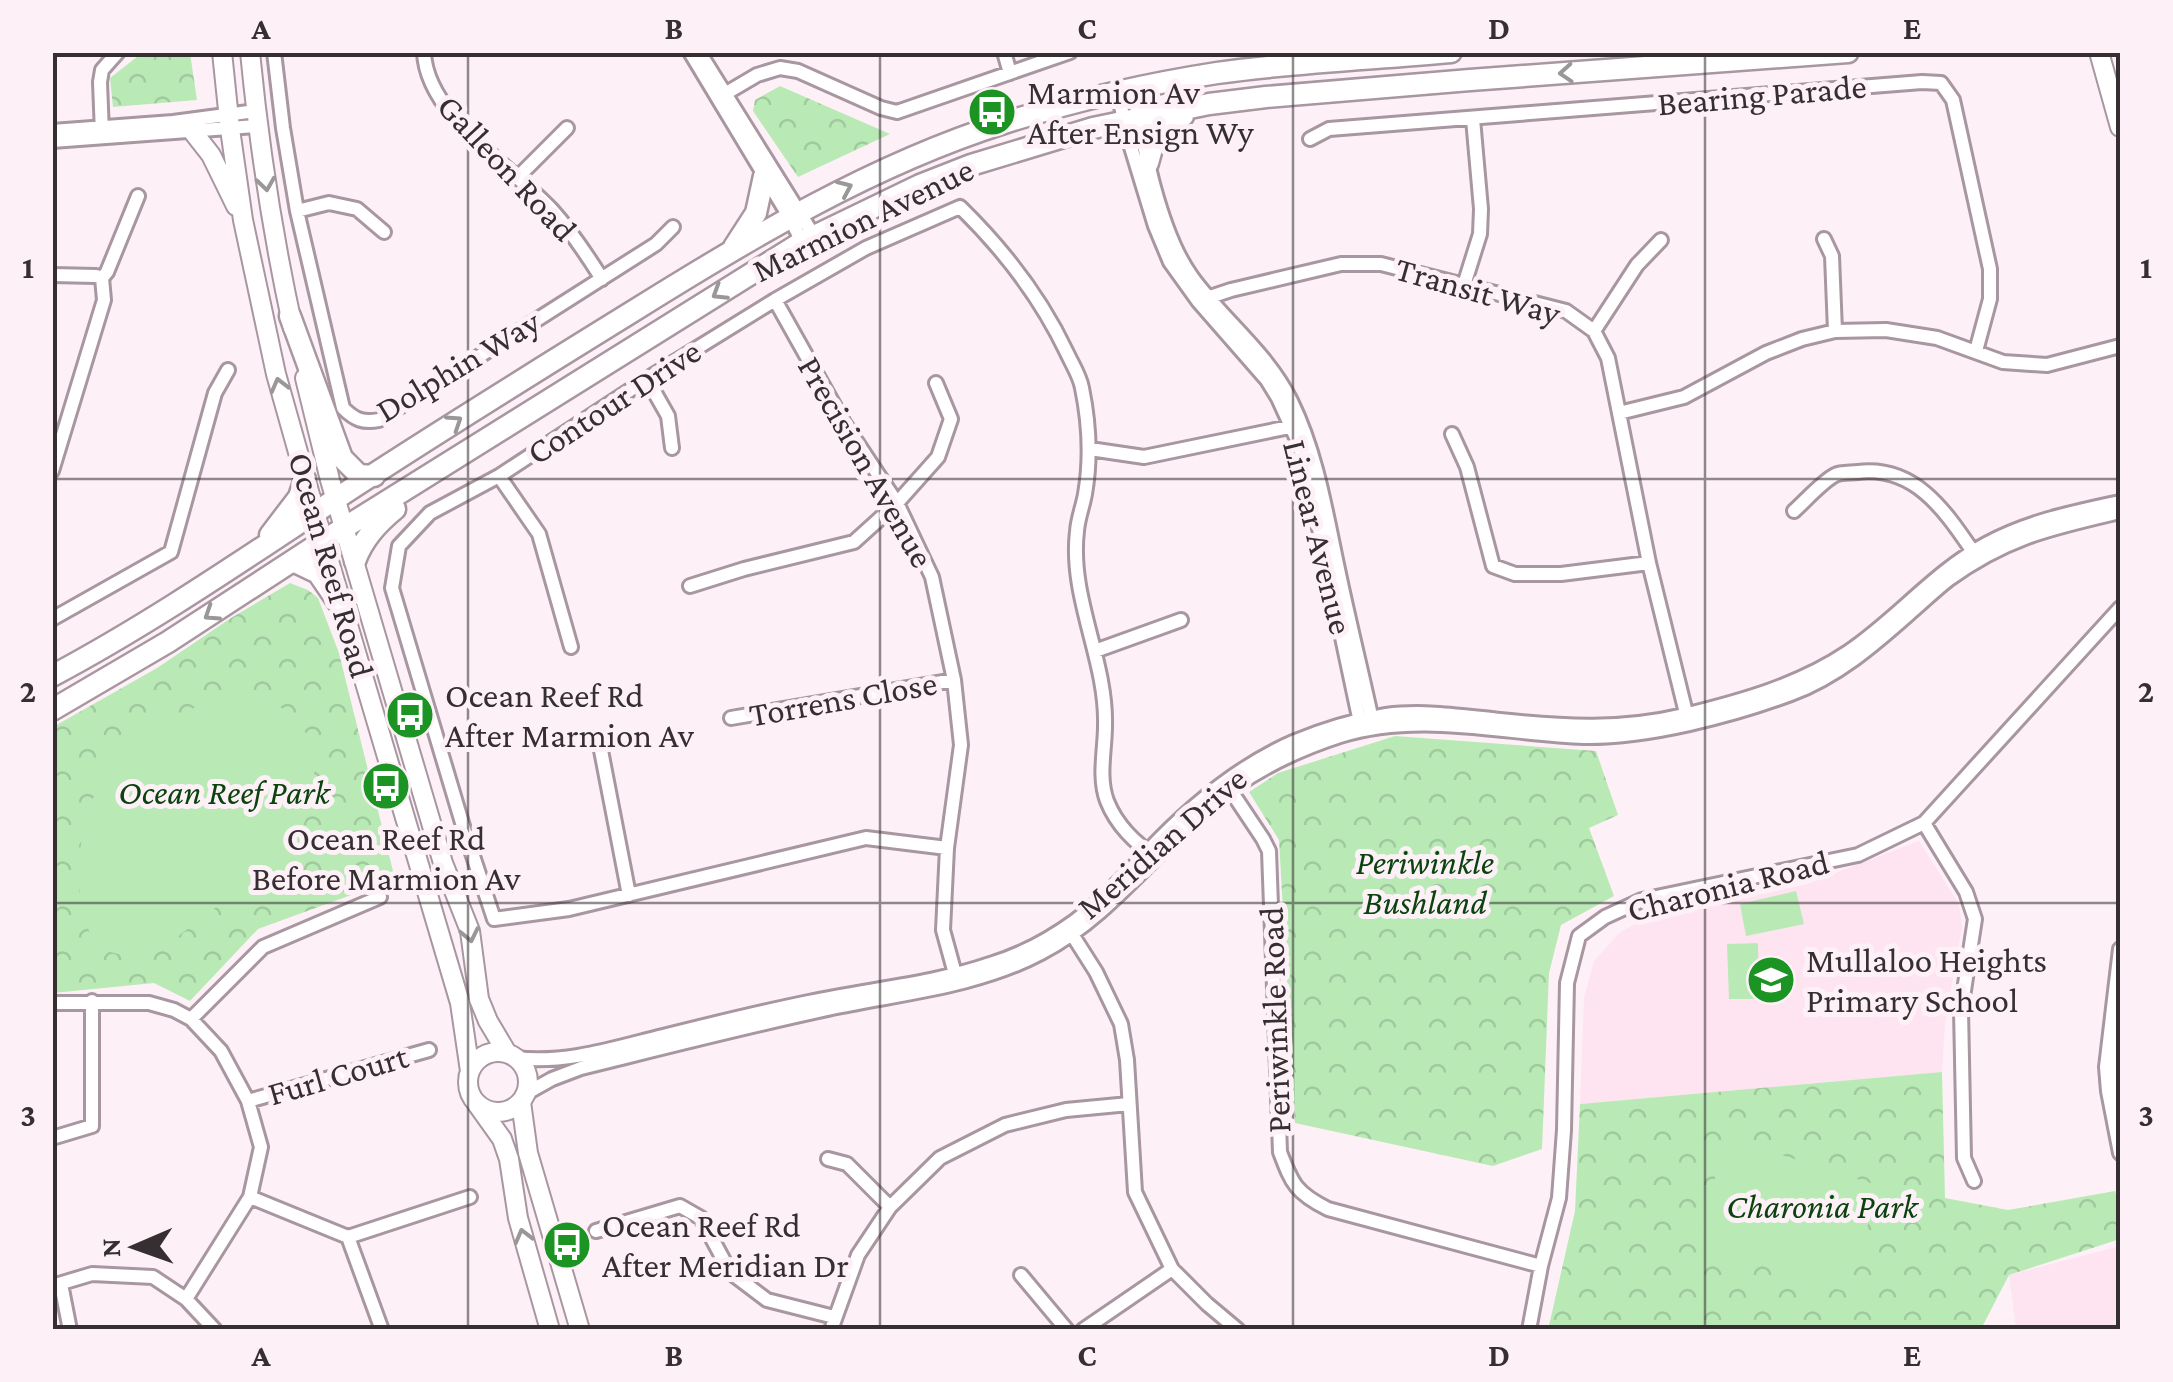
<svg xmlns="http://www.w3.org/2000/svg" width="2173" height="1382" font-family="'Crimson Pro',serif">
	<style>
		.built { fill: #fee3f1 }
		.forest { fill: url(#forest-crowns) }
		.pitch { fill: #b9eab6 }
		.lines { fill: none; stroke-linecap: round; stroke-linejoin: round }
		.minor-casing { stroke: #a896a0; stroke-width: 18 }
		.major-casing { stroke: #a896a0; stroke-width: 22 }
		.highway-casing { stroke: #a896a0; stroke-width: 25 }
		.minor { stroke: #fff; stroke-width: 12 }
		.major { stroke: #fff; stroke-width: 18 }
		.highway { stroke: #fff; stroke-width: 20 }
		.oneway { stroke: #9a9798 }
		.grid { fill: none; stroke: #362f32; stroke-width: 2.5; stroke-opacity: 0.55 }
		.labels { text-anchor: middle; dominant-baseline: central; stroke-width: 10; stroke-linejoin: round; paint-order: stroke }
		.poi-label { font-size: 35px; fill: #362f32; stroke: #fdf1f7; text-anchor: start }
		.street-label { font-size: 35px; fill: #362f32; stroke: #fdf1f7 }
		.park-label { font-size: 35px; font-style: italic; fill: #0a430d; stroke: #fdf1f7 }
		.neatline { fill: none; stroke: #362f32; stroke-width: 4 }
		.grid-label { font-size: 32px; text-anchor: middle; font-weight: bold; fill: #362f32 }
	</style>
	<defs>
		<pattern id="forest-crowns" width="20" height="18" patternUnits="userSpaceOnUse" patternTransform="scale(2.5)"><rect width="20" height="18" fill="#b9eab6"/><path d="M2 6a3 3 0 1 1 6 0M12 15a3 3 0 1 1 6 0" fill="none" stroke="#a0c99d"/></pattern>
	</defs>
	<rect width="100%" height="100%" fill="#fdf1f7"/>
	<path class="built" d="M1919,841l40,63 3,22 -17,98 -3,48 -362,32 4,-106 10,-37 25,-28 32,-18 153,-30z
		M2120,1246v83h-104l-7,-54z"/>
	<path class="forest" d="M142,53h48l7,47 -84,7 -3,-29z
		M780,86l110,48 -92,43 -45,-66 2,-11z
		M290,583l18,7 10,8 21,55 56,226 -137,50 -68,72 -36,-18 -101,10v-266l104,-59 74,-50z
		M1395,736l201,15 22,64 -29,13 25,68 -53,29 -12,48 -7,176 -49,17 -198,-43 -16,-283 -30,-48 29,-19z
		M1942,1072l3,126 63,12 107,-19 5,15v33l-111,36 -28,54 -433,1 27,-119 5,-107z"/>
	<path class="pitch" d="M223,694l29,1 30,13 25,26 8,27 -3,40 -13,37 -18,35 -43,29 -23,6 -47,36 -38,13 -31,-8c-5,-9 -11,-19 -14,-28 -14,-46 -4,-120 28,-156 29,-33 71,-53 110,-71z
		M1796,891l8,33 -58,12 -6,-32z
		M1758,943l1,56h-30l-2,-55z
		M1727,1138l153,48 -33,106 -152,-47z"/>
	<g class="lines">
		<g class="minor-casing">
			<path id="minor" d="M274,52l9,76 14,83 46,197c12,12 20,15 36,12l277,-176 17,-17
				M424,52c2,63 88,115 128,158 19,21 35,45 50,69
				M690,52l100,166 12,24
				M1004,52l6,21
				M701,55l113,181
				M1133,89c10,55 26,143 59,188 31,43 76,76 99,124 26,53 35,112 47,168 11,53 24,104 35,156
				M1118,93l9,41 28,92 15,36 28,39 69,79 11,18 21,46 12,47 50,236
				M718,98l39,-23 23,-7 18,3 83,37 16,4 173,-60
				M52,131l121,-9 83,-11
				M102,134l-2,-52 2,-12 16,-18
				M1310,139l19,-10 593,-47 19,1 12,17 37,169v30l-14,52
				M52,141l205,-15
				M518,177l49,-49
				M297,211l32,-8 28,6 27,23
				M1824,239l8,17 3,75
				M52,275l44,1 6,2 2,22 -52,171
				M102,278l5,-6 31,-76
				M1464,285l16,-51 1,-25 -8,-90
				M775,300l69,123 53,80 35,74 22,103 7,65 -14,103 -4,82 14,51
				M1198,301l33,-11 110,-26h40l185,47 28,20 14,27 41,205 39,158
				M1594,331l43,-66 24,-25
				M647,379l21,37 4,32
				M1619,413l65,-16 82,-44 36,-14 33,-8 51,-1 51,8 66,24 44,3 73,-19
				M1452,434l15,33 26,99 22,8h46l88,-11
				M1090,449l54,8 155,-32
				M499,476l40,58 32,113
				M1794,511c11,-10 29,-30 41,-36 6,-3 16,-2 23,-3 59,-7 89,42 118,84
				M690,586l54,-17 110,-27 43,-39 41,-46 13,-38 -15,-36
				M52,619l119,-67 44,-159 13,-23
				M1095,651l86,-31
				M731,718l223,-38
				M599,740l30,155
				M1227,785l36,54 6,12 11,301c12,32 16,41 48,57l213,57
				M1924,823l42,69 9,27 -14,91 3,148 10,23
				M947,848l-81,-10 -297,71 -75,10 -31,-93 -71,-238 7,-42 31,-33 69,-37 148,-97 128,-79 91,-52 94,-41c43,42 81,91 107,146 5,11 13,23 15,35 7,34 9,71 3,106 -2,12 -7,24 -8,37 -8,67 30,129 28,195 0,24 -7,51 2,75 9,23 28,43 50,56
				M1068,928l28,44 25,52 6,36 8,132 37,77 35,35 31,26
				M2120,949l-14,118 2,24 12,62
				M52,1003h97l25,7 17,9 30,32 27,50 13,46 -11,50 -64,102
				M191,1019l72,-72 117,-50
				M2120,1023l-5,46 5,39
				M516,1058c50,6 98,-10 147,-22 48,-12 97,-24 146,-34 60,-13 123,-18 181,-38 30,-9 60,-25 86,-44 26,-20 48,-43 70,-67 42,-45 90,-86 147,-111 29,-12 62,-22 93,-27 37,-5 77,1 114,5 65,7 121,10 184,-5 57,-14 115,-30 164,-63 49,-33 86,-80 138,-108 42,-23 88,-32 134,-42
				M527,1093l25,-14 29,-11c85,-21 170,-43 256,-61 68,-14 142,-21 204,-54 67,-35 110,-96 166,-144 39,-35 84,-57 133,-73 80,-25 163,-2 244,1 63,1 148,-21 207,-43 46,-17 83,-49 119,-81 13,-11 25,-23 38,-33 59,-43 104,-52 172,-68
				M248,1101l181,-51
				M52,1138l40,-12v-125
				M828,1159l19,5 43,43
				M250,1197l98,40 34,93
				M596,1231l84,-25 21,12 29,54 37,28 67,17
				M348,1237l122,-40
				M1021,1275l46,55
				M61,1284l9,46
				M52,1286l40,-12 61,3 33,22 29,31
				M831,1330l27,-75 32,-48 50,-49 65,-33 61,-15 63,-6
				M1083,1330l89,-61
				M1529,1330l12,-64 18,-68 5,-68 3,-147 12,-47 26,-19 37,-17 216,-45 66,-32 196,-215"/>
		</g>
		<g class="major-casing">
			<path id="major" d="M222,52l8,77 13,91 33,154 47,167 137,462 10,68
				M250,52c9,93 23,185 43,276
				M2099,52l21,75
				M193,132l18,23 25,51
				M305,378l25,102 113,383 27,68 9,68 9,22 19,32
				M468 1082a30 30 0 1 1 60 0a30 30 0 1 1-60 0Z
				M521,1102l7,51 52,177
				M477,1104l25,35 7,20 9,59 32,112"/>
		</g>
		<g class="highway-casing">
			<path id="highway" d="M1148,163c7,-26 8,-37 35,-47
				M734,247l22,-34 8,-37
				M290,316l52,142 17,17 15,1
				M270,535l29,-38 6,-18
				M293,561l25,12 26,38
				M355,561c8,-22 22,-37 40,-52
				M52,676c96,-51 188,-114 279,-174 100,-66 202,-129 304,-192 117,-73 237,-145 369,-187 69,-22 142,-39 213,-50 78,-11 157,-14 234,-21
				M52,710l116,-68 155,-101 479,-299 118,-57 51,-20 122,-37 116,-24 57,-7 204,-17 378,-28"/>
		</g>
		<use href="#minor" class="minor"/>
		<use href="#major" class="major"/>
		<use href="#highway" class="highway"/>
	</g>
	<defs><path id="oneway-chevron" d="M-2-3.5L2.5 0L-2 3.5" fill="none" stroke-width="1.6" stroke-linecap="round" stroke-linejoin="round" transform="scale(2.5)"/></defs>
	<g class="oneway">
		<use href="#oneway-chevron" transform="translate(1566 73) rotate(176)"/>
		<use href="#oneway-chevron" transform="translate(266 184) rotate(82)"/>
		<use href="#oneway-chevron" transform="translate(845 188) rotate(-24)"/>
		<use href="#oneway-chevron" transform="translate(719 293) rotate(148)"/>
		<use href="#oneway-chevron" transform="translate(279 385) rotate(-105)"/>
		<use href="#oneway-chevron" transform="translate(455 422) rotate(-33)"/>
		<use href="#oneway-chevron" transform="translate(211 614) rotate(147)"/>
		<use href="#oneway-chevron" transform="translate(470 935) rotate(78)"/>
		<use href="#oneway-chevron" transform="translate(523 1236) rotate(-105)"/>
	</g>
	<path class="grid" d="M468,52v1278M880,52v1278M1293,52v1278M1705,52v1278M52,479h2068M52,903h2068"/>
	<defs>
		<g id="bus-disc" transform="scale(2.5)"><circle r="9.5" fill="#1c9424" stroke="#fdf1f7"/><path d="M-5-6H5V4H4V6H2V4H-2V6H-4V4H-5ZM-3.5-4V0h7V-4ZM-3.5 1.2v1.5H-2V1.2ZM2 1.2v1.5H3.5V1.2Z" fill="#fff"/></g>
		<g id="school-disc" transform="scale(2.5)"><circle r="9.5" fill="#1c9424" stroke="#fdf1f7"/><path d="M0-5L7-2L0 1L-7-2ZM-4 1L0 2.5L4 1V4Q0 6-4 4Z" fill="#fff"/></g>
	</defs>
	<g fill-rule="evenodd">
		<use href="#bus-disc" x="992" y="112"/>
		<use href="#bus-disc" x="410" y="715"/>
		<use href="#bus-disc" x="386" y="786"/>
		<use href="#school-disc" x="1771" y="980"/>
		<use href="#bus-disc" x="567" y="1245"/>
	</g>
	<g class="labels">
		<g class="poi-label">
			<text x="1027" y="92">Marmion Av<tspan x="1027" dy="40">After Ensign Wy</tspan></text>
			<text x="445" y="695">Ocean Reef Rd<tspan x="445" dy="40">After Marmion Av</tspan></text>
			<text x="386" y="838" text-anchor="middle">Ocean Reef Rd<tspan x="386" dy="40">Before Marmion Av</tspan></text>
			<text x="1806" y="960">Mullaloo Heights<tspan x="1806" dy="40">Primary School</tspan></text>
			<text x="602" y="1225">Ocean Reef Rd<tspan x="602" dy="40">After Meridian Dr</tspan></text>
		</g>
		<g class="street-label">
			<text transform="translate(1762 95) rotate(-5)">Bearing Parade</text>
			<text transform="translate(507 168) rotate(47)">Galleon Road</text>
			<text transform="translate(863 220) rotate(-26)">Marmion Avenue</text>
			<text transform="translate(1478 291) rotate(16)">Transit Way</text>
			<text transform="translate(458 366) rotate(-31)">Dolphin Way</text>
			<text transform="translate(614 402) rotate(-33)">Contour Drive</text>
			<text transform="translate(866 462) rotate(60)">Precision Avenue</text>
			<text transform="translate(1318 537) rotate(76)">Linear Avenue</text>
			<text transform="translate(331 565) rotate(74)">Ocean Reef Road</text>
			<text transform="translate(843 699) rotate(-10)">Torrens Close</text>
			<text transform="translate(1162 843) rotate(-41)">Meridian Drive</text>
			<text transform="translate(1728 886) rotate(-14)">Charonia Road</text>
			<text transform="translate(1275 1020) rotate(-92)">Periwinkle Road</text>
			<text transform="translate(338 1075) rotate(-16)">Furl Court</text>
		</g>
		<g class="park-label">
			<text x="224" y="792">Ocean Reef Park</text>
			<text x="1425" y="862">Periwinkle<tspan x="1425" dy="40">Bushland</tspan></text>
			<text x="1822" y="1206">Charonia Park</text>
		</g>
	</g>
	<rect width="2173" height="1382" fill="none" stroke="#fdf1f7" stroke-width="110"/>
	<g transform="translate(135 1247) rotate(268)" stroke="#fdf1f7" stroke-width="8" paint-order="stroke">
	<path d="M0-8L18 38L0 25L-18 38Z" fill="#362f32"/>
	<text y="-15" font-size="28" font-weight="bold" text-anchor="middle" fill="#362f32">N</text>
	</g>
	<rect x="55" y="55" width="2063" height="1272" class="neatline"/>
	<g class="grid-label">
		<text x="261" y="39">A</text>
		<text x="674" y="39">B</text>
		<text x="1087" y="39">C</text>
		<text x="1499" y="39">D</text>
		<text x="1912" y="39">E</text>
		<text x="28" y="278">1</text>
		<text x="2146" y="278">1</text>
		<text x="28" y="702">2</text>
		<text x="2146" y="702">2</text>
		<text x="28" y="1126">3</text>
		<text x="2146" y="1126">3</text>
		<text x="261" y="1366">A</text>
		<text x="674" y="1366">B</text>
		<text x="1087" y="1366">C</text>
		<text x="1499" y="1366">D</text>
		<text x="1912" y="1366">E</text>
	</g>
</svg>
